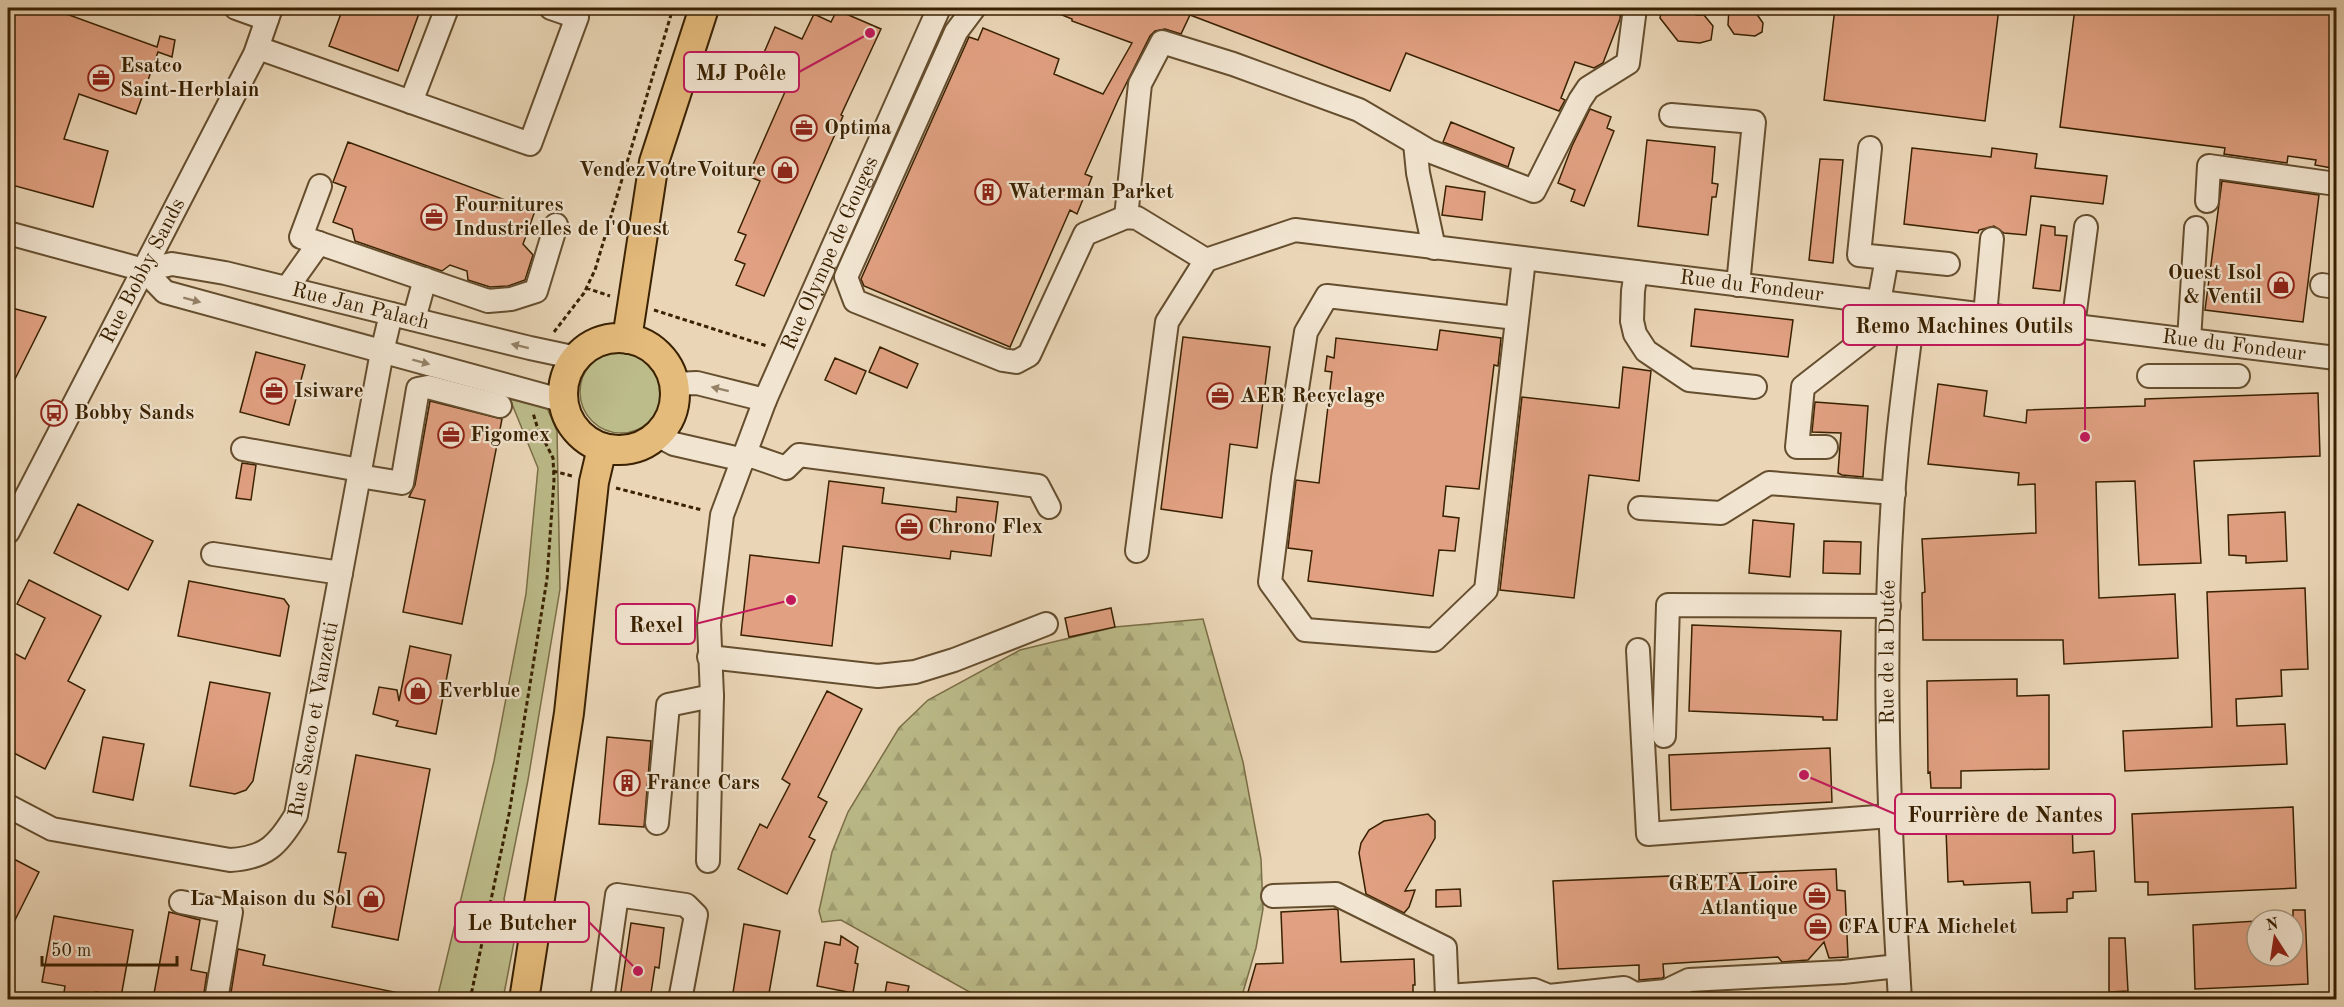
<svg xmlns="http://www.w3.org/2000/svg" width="2344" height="1007" font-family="'Old Standard TT',serif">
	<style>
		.green { fill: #bcbc8a; stroke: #7a6e46; stroke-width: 1.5 }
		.forest { fill: url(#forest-firs); stroke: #7a6e46; stroke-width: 1.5 }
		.building { fill: #e0a081; stroke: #392101; stroke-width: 1.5 }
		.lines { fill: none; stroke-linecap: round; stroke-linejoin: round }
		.minor-casing { stroke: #654e2e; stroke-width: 26 }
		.major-casing { stroke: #392101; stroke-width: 32 }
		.path { stroke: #392101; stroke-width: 3; stroke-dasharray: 4.5 3; stroke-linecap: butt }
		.minor { stroke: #f1e4d0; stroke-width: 22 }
		.major { stroke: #e5bb7c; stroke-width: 28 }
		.oneway { fill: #958268 }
		.labels { text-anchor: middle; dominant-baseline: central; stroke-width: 4.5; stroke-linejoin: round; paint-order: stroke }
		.poi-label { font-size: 21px; font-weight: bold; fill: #392101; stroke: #f1e4d0; text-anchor: start }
		.street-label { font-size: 21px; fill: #392101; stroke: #f1e4d0 }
		.leader { fill: none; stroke: #c2185b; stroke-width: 2 }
		.callout-dot { fill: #c2185b; stroke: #f1e4d0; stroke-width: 2 }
		.callout { fill: #f1e4d0; stroke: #c2185b; stroke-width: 2 }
		.callout-label { font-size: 22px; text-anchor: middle; font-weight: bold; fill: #392101 }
	</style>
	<defs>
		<pattern id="forest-firs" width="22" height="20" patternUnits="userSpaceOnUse" patternTransform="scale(1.5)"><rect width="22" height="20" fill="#bcbc8a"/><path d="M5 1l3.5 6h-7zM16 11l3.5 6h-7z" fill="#a2a175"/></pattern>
	</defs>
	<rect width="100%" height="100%" fill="#ead6b7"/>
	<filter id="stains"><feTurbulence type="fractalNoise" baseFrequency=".00333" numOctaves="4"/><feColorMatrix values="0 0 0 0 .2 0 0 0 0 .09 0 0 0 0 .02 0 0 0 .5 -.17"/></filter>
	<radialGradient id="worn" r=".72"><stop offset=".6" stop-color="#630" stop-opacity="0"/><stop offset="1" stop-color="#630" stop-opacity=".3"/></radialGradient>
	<path class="green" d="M580 392a41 41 0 1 1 82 0a41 41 0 1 1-82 0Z
		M510,399l37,9 10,23 3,158 -32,191 -24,119 10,43 -11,57h-66l57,-238 32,-167 12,-126z"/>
	<path class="forest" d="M1203,619l40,143 18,97 2,50 -7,39 -15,51h-259l-141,-79 -19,2 -3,-11 13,-59 16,-40 51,-84 29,-28 92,-50 95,-23z"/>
	<path class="building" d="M8,8h42l107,39 3,-11 15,4 -3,17 -14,-5 -22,62 -57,-20 -15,45 44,12 -15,56 -85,-23z
		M343,8h78l-23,63 -69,-25z
		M1045,8h576l-1,11 -17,44 -9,5 -19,-6 -14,36 4,2 -6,11 -153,-58 -16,38 -200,-76 -9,19 -16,-5 -10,2 -5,5 -32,64 -33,74 7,3 -15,37 -7,-4 -60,137 -146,-61 -3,-7 108,-242 9,3 5,-12 76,31 -5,15 49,20 29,-51 -60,-22v-2z
		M1662,8h28l6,7h8l9,11 -2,14 -11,3 -22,-2 -18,-23z
		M1729,8h28l-1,5 7,10 -1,9 -7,4 -21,-2 -6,-9z
		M1835,8h164l-14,113 -161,-21z
		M2075,8h262v161l-22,-4 1,-5 -28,-4 -1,7 -63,-9 1,-6 -165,-21z
		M837,10l44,19 -40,86 2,1 -79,180 -28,-11 9,-21 -10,-4 11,-25 -8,-3 22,-51 -12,-5 44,-100 -32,-14 15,-35 27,12 12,-25 17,8z
		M1590,109l21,8 -4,11 7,3 -30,75 -13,-5 4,-11 -17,-7 14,-37z
		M1451,122l63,26 -6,19 -65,-25z
		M1647,140l68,7 -3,36 6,1 -2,13h-4l-4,38 -70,-9z
		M348,142l187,69 -12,33 10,11 -8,25 -17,6 -18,1 -22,-7 -1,-9 -17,-6 -8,6 -87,-30 -3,-12 -19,-7 13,-35 -13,-5z
		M1912,148l79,9 1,-9 45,6 -2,14 72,8 -4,28 -72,-8 -5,39 -22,-2 -10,-7 -15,4 -1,3 -74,-9z
		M1820,159l23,1 -10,103 -24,-3z
		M2222,181l97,14 -16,127 -98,-12z
		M1446,186l39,6 -3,28 -40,-5z
		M2041,225l14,2v8l12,1 -7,55 -27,-3z
		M8,307l38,10 -38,76z
		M1695,309l98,11 -5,37 -97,-11z
		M1440,330l61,8 -3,28 -4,-1 -15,124 -33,-3 -3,30 16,2 -4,33 -16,-1 -6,46 -125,-15 4,-30 -24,-3 8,-68 23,3 13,-111 -7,-1 2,-15 7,2 2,-20 101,12z
		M1183,337l87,10 -13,101 -27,-4 -8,74 -61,-9z
		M880,347l38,17 -11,24 -38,-16z
		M256,352l49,13 -16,60 -49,-13z
		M835,358l31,13 -10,23 -31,-14z
		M1623,367l28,4 -12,110 -50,-6 -15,123 -74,-8 22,-193 97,11z
		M1938,384l49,7 -3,25 42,7 1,-13 118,-4v-7l173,-6 2,63 -126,5 7,102 -62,2 -4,-84 -39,1 3,116 76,-4 3,64 -114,6 -1,-24h-140l-1,-47 3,-1 -3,-53 114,-6 -1,-49 -17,1 1,-12 -91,-9z
		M430,401l72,18 -40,205 -59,-12 22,-112 -16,-3 6,-12z
		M1815,402l53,4 -5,71 -21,-2 -4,-2 3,-40 -29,-1z
		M242,463l14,2 -5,35 -15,-2z
		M829,481l55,7 -2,15 74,9 1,-15 41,5 -7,54 -40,-5 -1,8 -107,-13 -11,100 -91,-11 9,-80 69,8z
		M78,504l75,37 -25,49 -74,-37z
		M2285,512l2,49 -41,2v-7l-17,-1 -1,-40z
		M1753,520l41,4 -4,53 -41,-4z
		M1824,541l37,1 -1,32 -37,-1z
		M29,580l72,36 -33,65 17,9 -40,79 -37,-19v-89l4,-9 13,7 20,-41 -28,-14z
		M189,581l95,18 5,7 -9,50 -102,-20z
		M2305,588l3,81 -27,1 1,26 -46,3 1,27 48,-2 2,40 -162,7 -2,-40 89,-4 -5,-135z
		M1111,608l4,19 -46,10 -4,-19z
		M1692,625l149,6 -4,89h-14v-3l-134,-6z
		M410,646l41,9 -15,79 -40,-8 2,-5 -25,-7 6,-27 18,3 2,11z
		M2017,679v17l32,-1v74l-88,2v17h-30l-1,-16 -2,1 -1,-92z
		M210,682l60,11 -17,88 -7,9 -11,4 -45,-8z
		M827,691l35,18 -44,88 9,5 -18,35 6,3 -28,54 -49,-25 22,-45 7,4 23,-44 -8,-5z
		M103,737l41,7 -11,56 -40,-8z
		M607,737l44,4 -7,86 -45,-3z
		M1830,748l2,54 -161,8 -2,-55z
		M356,755l74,14 -32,171 -66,-13 14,-74 -8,-1z
		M2293,807l3,81 -148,7v-13h-13l-3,-68z
		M1428,814l7,7v17l-30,53 10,-1 -6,17 -5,6 -38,-19 -7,-41 2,-10 8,-13 15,-9z
		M2072,818l1,35 21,-2 2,40 -23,1v6l-6,1v13l-35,1 -2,-31 -66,3 -1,-4 -15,1 -2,-53 15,-2v-5z
		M8,856l31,16 -31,62z
		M1836,869l1,21 8,1 3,66 -19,1 -5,-16 -16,18 -26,2 -4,-5 -115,7 1,13 -2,1 -23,2v-15l-81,4 -5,-88z
		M1460,889l1,17 -25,1v-17z
		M1336,909l2,1 3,52 73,-3 1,26h-2v14h-167l10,-35 27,-1 -2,-51z
		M2293,910h12l3,74 -113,5 -2,-64 64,-4v35h36z
		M169,912l31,8 -9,50 16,3 -4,26h-50z
		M54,916l79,14 -12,67 -25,-5 -1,7h-32l2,-13 -23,-4z
		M631,923l33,5 -5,40 -4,-1 -5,32 -30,-1z
		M744,924l36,7 -12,68h-36z
		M841,936l17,11 -3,16 3,1 -5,29 -36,-7 8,-44 15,3z
		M2109,938h16l3,53 -19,1z
		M238,949l27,6 -2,10 136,28v6h-169z
		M887,982l22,4 -3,13h-22z"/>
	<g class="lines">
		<g class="minor-casing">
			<g id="minor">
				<path d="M236,8l31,11"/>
				<path d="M974,8l-18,24 -110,245 9,24 148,59 13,2 13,-7 56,-121 41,-17 11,1 69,42"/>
				<path d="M258,48l272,96 47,-127 -26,-9"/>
				<path d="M411,102l36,-94"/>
				<path d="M1671,115l83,7 -16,163"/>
				<path d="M1415,143l3,30 16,75"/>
				<path d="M1870,148l-11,107 89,9"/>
				<path d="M320,186l-19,51 187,64 23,-2 25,-8 20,-66"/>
				<path d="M2207,201l2,-35 127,18"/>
				<path d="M1126,217l14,-133 22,-42 71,22 126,46 70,41 105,40 46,-91 8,-12 40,-25 7,-55"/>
				<path id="s1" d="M8,233l136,37 28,-6 53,9 305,75 47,10"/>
				<path id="s2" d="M1206,260l89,-30 1041,128"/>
				<path d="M144,270l21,22 399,109"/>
				<path d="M1636,272l-3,19 -1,30 3,13 11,17 43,29 66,7"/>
				<path d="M2322,285l14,2"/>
				<path d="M287,288l32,-45"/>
				<path d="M1879,302l8,-44"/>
				<path d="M1985,315l7,-76"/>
				<path d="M1516,318l-189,-22 -21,36 -23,146 -13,104 35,48 129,10 52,-50 38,-331"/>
				<path d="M414,319l11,-40"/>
				<path d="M2073,326l13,-99"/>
				<path d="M2189,340l7,-112"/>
				<path d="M2149,376h89"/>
				<path d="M674,384l23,-1 68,17"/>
				<path d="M657,435l17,9 70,16"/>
				<path d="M1826,447h-29l6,-60 86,-67 25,-13"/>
				<path d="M243,449l117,21"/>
				<path d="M746,454l40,14 13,-13 239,31 11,21"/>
				<path d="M359,476l43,7 16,-94 10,-2 72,19"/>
				<path d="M1640,508l81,5 48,-30 125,10"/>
				<path id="s3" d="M8,532l247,-478 16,-46"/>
				<path d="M1137,551l30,-229 39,-62"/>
				<path d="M213,554l128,19"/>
				<path d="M1638,650l10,184 243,-18"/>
				<path d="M709,657l169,19 37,-4 39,-12 92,-36"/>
				<path d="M1664,736l4,-131 221,1"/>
				<path id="s4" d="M8,806l44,23 178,31c36,-2 48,-15 66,-45l86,-463 9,-38"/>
				<path d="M657,823l11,-118 44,-9"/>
				<path id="s5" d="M708,861l4,-165 -3,-72 13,-109 43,-115 174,-392"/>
				<path d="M1273,896l63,-2 109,54 2,48 87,-6 15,6 75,-8 11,6 31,-3 23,-11 154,-8 55,-6"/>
				<path d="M181,902l50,10 -15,88"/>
				<path d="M602,1000l15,-105 69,10 10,10 -16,85"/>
				<path id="s6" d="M1900,1000c-11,-179 -20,-362 -4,-540 4,-51 12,-102 18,-153"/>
			</g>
		</g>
		<g class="major-casing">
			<path id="major" d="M563 394a56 56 0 1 1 112 0a56 56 0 1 1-112 0Z
				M627,339l27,-177 50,-154
				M524,1000l45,-287 25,-231 8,-34"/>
		</g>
		<path class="path" d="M586,288l24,8
			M654,310l113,36
			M554,332l30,-39 11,-23 78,-262
			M553,471l19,5
			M616,488l86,22
			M470,1000l39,-186 38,-235 7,-99 -1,-22 -16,-32 -4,-13"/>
		<use href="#minor" class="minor"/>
		<use href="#major" class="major"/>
	</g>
	<defs><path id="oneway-solid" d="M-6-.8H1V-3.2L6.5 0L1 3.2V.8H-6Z" transform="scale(1.5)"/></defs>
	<g class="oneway">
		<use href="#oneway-solid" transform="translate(192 300) rotate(15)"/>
		<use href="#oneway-solid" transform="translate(520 346) rotate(-166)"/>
		<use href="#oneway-solid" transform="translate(421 362) rotate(15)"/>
		<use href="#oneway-solid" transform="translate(720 389) rotate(-166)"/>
	</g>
	<defs>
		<g id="office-ring" transform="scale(1.35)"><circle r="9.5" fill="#f1e4d0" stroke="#8f2418" stroke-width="1.5"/><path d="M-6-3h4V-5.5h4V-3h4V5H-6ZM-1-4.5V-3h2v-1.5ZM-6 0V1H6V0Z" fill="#8f2418"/></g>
		<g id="shop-ring" transform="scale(1.35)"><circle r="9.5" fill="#f1e4d0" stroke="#8f2418" stroke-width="1.5"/><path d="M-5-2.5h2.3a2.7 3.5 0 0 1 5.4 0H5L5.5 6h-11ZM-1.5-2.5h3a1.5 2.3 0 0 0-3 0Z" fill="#8f2418"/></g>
		<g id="building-ring" transform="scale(1.35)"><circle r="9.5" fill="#f1e4d0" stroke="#8f2418" stroke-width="1.5"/><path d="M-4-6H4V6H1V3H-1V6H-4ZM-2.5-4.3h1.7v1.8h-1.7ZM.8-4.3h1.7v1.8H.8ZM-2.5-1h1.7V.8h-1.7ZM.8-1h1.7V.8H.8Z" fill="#8f2418"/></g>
		<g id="bus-ring" transform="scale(1.35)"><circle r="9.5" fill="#f1e4d0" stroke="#8f2418" stroke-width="1.5"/><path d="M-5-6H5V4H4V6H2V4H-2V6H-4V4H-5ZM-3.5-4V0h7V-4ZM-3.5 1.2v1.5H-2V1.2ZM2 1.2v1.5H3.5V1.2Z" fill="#8f2418"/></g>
	</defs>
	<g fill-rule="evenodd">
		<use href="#office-ring" x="101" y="78"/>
		<use href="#office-ring" x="804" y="128"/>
		<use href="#shop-ring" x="785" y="170"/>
		<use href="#building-ring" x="988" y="192"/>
		<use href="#office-ring" x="434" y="217"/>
		<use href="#shop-ring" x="2281" y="285"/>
		<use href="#office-ring" x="274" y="391"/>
		<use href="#office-ring" x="1220" y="396"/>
		<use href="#bus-ring" x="54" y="413"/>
		<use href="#office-ring" x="451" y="435"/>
		<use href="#office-ring" x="909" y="527"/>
		<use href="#shop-ring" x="418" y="691"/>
		<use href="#building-ring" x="627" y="783"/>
		<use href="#office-ring" x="1817" y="896"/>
		<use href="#shop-ring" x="371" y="899"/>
		<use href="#office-ring" x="1818" y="927"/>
	</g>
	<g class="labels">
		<g class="poi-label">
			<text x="120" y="66">Esatco<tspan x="120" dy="24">Saint-Herblain</tspan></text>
			<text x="824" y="128">Optima</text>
			<text x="766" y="170" text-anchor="end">VendezVotreVoiture</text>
			<text x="1008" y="192">Waterman Parket</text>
			<text x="454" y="205">Fournitures<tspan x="454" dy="24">Industrielles de l'Ouest</tspan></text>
			<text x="2262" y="273" text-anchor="end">Ouest Isol<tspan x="2262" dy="24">&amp; Ventil</tspan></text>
			<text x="294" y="391">Isiware</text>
			<text x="1240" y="396">AER Recyclage</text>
			<text x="74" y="413">Bobby Sands</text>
			<text x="470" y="435">Figomex</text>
			<text x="928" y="527">Chrono Flex</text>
			<text x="438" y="691">Everblue</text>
			<text x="646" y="783">France Cars</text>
			<text x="1798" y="884" text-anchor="end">GRETA Loire<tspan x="1798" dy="24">Atlantique</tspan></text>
			<text x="352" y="899" text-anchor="end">La Maison du Sol</text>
			<text x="1838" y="927">CFA UFA Michelet</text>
		</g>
		<g class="street-label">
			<text stroke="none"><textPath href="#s5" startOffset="630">Rue Olympe de Gouges</textPath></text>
			<text stroke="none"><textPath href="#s3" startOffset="294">Rue Bobby Sands</textPath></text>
			<text stroke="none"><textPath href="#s2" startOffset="554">Rue du Fondeur</textPath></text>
			<text stroke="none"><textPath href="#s1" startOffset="363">Rue Jan Palach</textPath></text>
			<text stroke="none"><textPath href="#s2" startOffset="1040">Rue du Fondeur</textPath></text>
			<text stroke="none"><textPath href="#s6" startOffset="348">Rue de la Dutée</textPath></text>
			<text stroke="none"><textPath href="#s4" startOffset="412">Rue Sacco et Vanzetti</textPath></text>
		</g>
	</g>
	<path class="leader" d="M870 33L799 72M2085 437L2085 325M791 600L695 624M1804 775L1895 814M638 971L589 922"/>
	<g class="callout-dot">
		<circle cx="870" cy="33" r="6"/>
		<circle cx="2085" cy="437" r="6"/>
		<circle cx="791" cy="600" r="6"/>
		<circle cx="1804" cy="775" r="6"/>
		<circle cx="638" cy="971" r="6"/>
	</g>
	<g class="callout">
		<rect x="684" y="52" width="115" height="40" rx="6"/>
		<rect x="1843" y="305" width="242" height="40" rx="6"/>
		<rect x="616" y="604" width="79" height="40" rx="6"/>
		<rect x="1895" y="794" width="220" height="40" rx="6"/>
		<rect x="455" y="902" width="134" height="40" rx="6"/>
	</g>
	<g class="callout-label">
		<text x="741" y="80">MJ Poêle</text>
		<text x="1964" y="333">Remo Machines Outils</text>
		<text x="656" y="632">Rexel</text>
		<text x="2005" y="822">Fourrière de Nantes</text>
		<text x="522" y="930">Le Butcher</text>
	</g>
	<rect width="2344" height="1007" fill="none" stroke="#ead6b7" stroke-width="30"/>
	<rect x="9" y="9" width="2326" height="989" fill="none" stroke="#392101" stroke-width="3"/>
	<rect x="15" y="15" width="2314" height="977" fill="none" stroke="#392101" stroke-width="1.5"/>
	<g transform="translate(2275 938) rotate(348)"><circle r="28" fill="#f1e4d0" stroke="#a7967d" stroke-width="1.5"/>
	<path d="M0-4.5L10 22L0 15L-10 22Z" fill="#8f2418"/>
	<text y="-9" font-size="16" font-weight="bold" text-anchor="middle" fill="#392101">N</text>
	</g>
	<path d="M42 956v9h135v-9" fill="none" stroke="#392101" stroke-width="3"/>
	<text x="51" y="956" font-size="18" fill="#392101" stroke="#f1e4d0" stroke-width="4.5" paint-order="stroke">50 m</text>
	<rect width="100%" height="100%" filter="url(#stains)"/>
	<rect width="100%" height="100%" fill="url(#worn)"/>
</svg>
